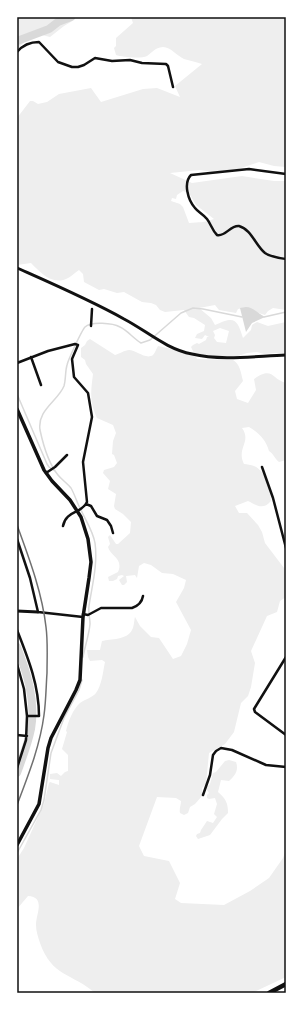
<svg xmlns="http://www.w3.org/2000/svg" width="303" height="1010" font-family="'Asap Condensed',sans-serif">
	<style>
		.green { fill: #eee; fill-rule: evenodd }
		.water { fill: #d9d9d9 }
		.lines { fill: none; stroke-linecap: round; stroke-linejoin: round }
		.stream { stroke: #d9d9d9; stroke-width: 1.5 }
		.river { stroke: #d9d9d9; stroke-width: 8 }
		.minor { stroke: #111; stroke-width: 2.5 }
		.tertiary { stroke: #111; stroke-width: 3 }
		.secondary { stroke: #111; stroke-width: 3.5 }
		.motorway { stroke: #111; stroke-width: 4.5 }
		.rail { stroke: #707070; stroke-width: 1.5 }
		.neatline { fill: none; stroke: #111; stroke-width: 1.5 }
	</style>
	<rect width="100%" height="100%" fill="#fff"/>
	<path class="green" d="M17,17h58l-1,3 -10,6 -14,11 -16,-4 -17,16z
		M131,17h155v150l-12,-1 -15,-4 -21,7 -26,3 -12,-2 -30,3 22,10 50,-7 32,5h12v129l-13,-2 -5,3 -3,4 -22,-7 -5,1 -2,4 -17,-3 -4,-5 -16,3 12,10 4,7c19,-9 22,-7 28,13l8,-8 1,-5 5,-3 11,4 18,-4v32l-11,-1 -11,1 -7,-2 -10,1 -12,4 -14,1 -27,-5 -3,-6 2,-2 4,-2 2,1 7,-4 1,-3h2l-4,-2 -3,4 -7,-1 2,-4 7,-3 1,-6 -11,-7 -5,-1 -5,-7 -19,2 -5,-2 -4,-5 -5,-2 -9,-1 -18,-10 -7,1 -13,-4 -5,1 -15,-8 -1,-8 -4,-4c-5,3 -8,7 -13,9 -15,6 -26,-7 -35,-16l-14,2v-147l13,-17h3l5,3 9,-2 12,-8 32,-6 10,14 42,-13 14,-1 23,9 -5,-11 27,-22c-5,-2 -12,-3 -18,-5 -7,-3 -13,-12 -21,-12 -9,1 -10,5 -16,9 -6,3 -25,1 -31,-1l-2,-7 2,-2v-8l17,-15zM183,191l6,2 7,12 18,14c-11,4 -14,3 -25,4l-6,-16 -3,-3 -9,-3 1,-3 4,1 1,-4zM220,328l9,3 -3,12 -9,-1 -3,-4 1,-3 -2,-4z
		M90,339l25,16c4,-1 10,-5 14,-5 7,0 17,10 24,5 2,-2 3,-6 5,-9l14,3 24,8 1,2 36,1c7,4 8,13 10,21l-8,10 2,8 11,4 8,-13 -2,-11c19,-13 17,0 32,4v77l-7,2c-5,-4 -5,-8 -10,-11 -3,-11 -10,-18 -20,-24l-7,1c10,14 -6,20 2,36 3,0 7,1 10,2 12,5 16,24 17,35 -8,9 -13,5 -23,0l-13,5 4,7h8l11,12 4,7 3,11 19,25 2,9v20l-6,4 -3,11 -10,4 -16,35 4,12 -4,24 -3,9 -7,7 -7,29 -9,12 -16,9 -3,31 -4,4v8l-7,8 -5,3 -2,6 -4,2 -4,-2c-1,-4 1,-8 1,-12l-5,-3 -19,-1 -18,49 5,10 25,5 11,22 -5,16 6,4 43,2 26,-14 19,-13 14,-20 3,-8v127l-34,16h-157c-23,-20 -43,-16 -55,-50 -2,-6 -4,-12 -4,-18 0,-11 10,-28 -8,-29l-11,13v-50l7,-11 20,-44 5,-21 1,-1 9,3v-5l-9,-1v-5l7,-1 4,3 4,-4 3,-1v-16l-6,-6 5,-17 -1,-1c2,-9 7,-22 14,-28 5,-4 12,-5 16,-10 6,-8 7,-22 9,-31l-3,-2 -12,1 -2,-4 -1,-7h13l2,-9c9,-2 25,-1 30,-11 2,-3 2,-9 3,-13l5,9 11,11 8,1 14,21 8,-3 6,-12 4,-14 -15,-28 8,-14 2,-8 -13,-6 -11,-1 -11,-8 -7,-2 -5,3 -2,12 -2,-3 -9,1 1,6 -3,3h-2l-3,-5 5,-4 -2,-1 -4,1 -1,3 -4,2h-4l-1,-4 10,-5c6,-14 -8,-16 -10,-25l2,-3 -2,-7 2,-2 6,9h2l12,-11 1,-11 -8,-8 -8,-5 -1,-3 2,-12 -8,-5 2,-8 -7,-8 1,-3 10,-3 3,-4 -3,-8 -2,-1 1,-13 3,-8 -3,-8 -16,-7c-8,-17 -6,-27 -4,-44l-7,-10 -1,-4 -4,-3v-9l4,-3 2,-4z
		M229,760l7,2c3,8 -1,14 -7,19l-8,-1 -3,12c8,7 10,11 10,21l-6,6 -12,16 -12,4 -2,-3 1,-2 3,-1 1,-3 6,-9 6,2 4,-6 -3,-3 3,-10 -2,-6 -6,1 -2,-1v-3l2,-2 -2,-3v-3l3,-3 3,-11 3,-1 9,-11z"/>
	<path class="water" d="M246,307c7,0 12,7 19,10l-13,6 -6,9 -6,-24z"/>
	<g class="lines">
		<path class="stream" d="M264,317l22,-5
			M17,394l30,70 2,3 6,4
			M83,657c2,-11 6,-22 7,-33 0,-6 -2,-12 -1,-18 3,-20 9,-42 6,-63 -2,-12 -9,-22 -14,-33 -4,-7 -6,-15 -10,-22 -4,-5 -9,-8 -13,-13 -9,-11 -15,-31 -18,-45 -3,-20 18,-29 24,-44 2,-7 1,-14 3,-21 1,-5 15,-35 18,-38 6,-6 28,-4 35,0 7,3 13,11 21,16l9,-3 31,-27 12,-5 10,1 39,8
			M17,853l24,-43 3,-10 7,-47 13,-35 15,-28 3,-10"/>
		<path class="river" d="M17,41l32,-12 9,-7 13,-5
			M17,647c10,26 19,53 14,82 -3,15 -9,30 -14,44"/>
		<path class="minor" d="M17,52c5,-6 13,-10 22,-10l19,20 14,5h6l6,-2 11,-7 17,3 18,-1 12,3 24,1 2,2 5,21
			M286,174l-37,-5 -58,6c-8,8 -3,25 4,33 3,4 8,6 12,11 4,5 5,11 10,16 9,2 13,-10 22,-9 12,3 17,20 26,27 6,4 14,5 21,6
			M91,326l1,-17
			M31,357l10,28
			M17,363l31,-12 27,-7 3,1 -6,14 2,18 14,16 4,24 -9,45 4,40c-5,12 -21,8 -24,24
			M262,467l11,31 13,50
			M46,473l9,-6 12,-12
			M86,504l5,2 6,10 10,4 4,6 2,7
			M17,539l13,39 8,34 45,5
			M83,614l5,1 13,-7h31c6,-2 10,-6 11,-12
			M17,630c11,28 22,55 22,86h-12l-3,-27 -7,-25
			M286,657l-32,52 1,3 31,23
			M17,735l10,1
			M17,768l9,-28 1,-24
			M203,795l7,-20 3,-20 3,-4 5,-3 11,2 34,15 20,2"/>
		<path class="tertiary" d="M17,268c36,16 73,32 107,51 23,12 42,30 68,35 29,7 64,2 94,1
			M17,611l21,1"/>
		<path class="secondary" d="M17,409l27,61 8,11 18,19 11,17 7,22 3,23 -2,16 -6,39 -3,63 -4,10 -25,48 -3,10 -9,56 -22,41"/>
		<path class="motorway" d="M269,993l17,-9"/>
		<path class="rail" d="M17,525c12,33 25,67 29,102 2,15 1,31 1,46 -1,14 -1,28 -3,42 -4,31 -16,61 -27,90"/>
	</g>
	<rect width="303" height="1010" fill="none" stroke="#ffffff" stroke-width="36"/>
	<rect x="18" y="18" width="267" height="974" class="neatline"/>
</svg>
